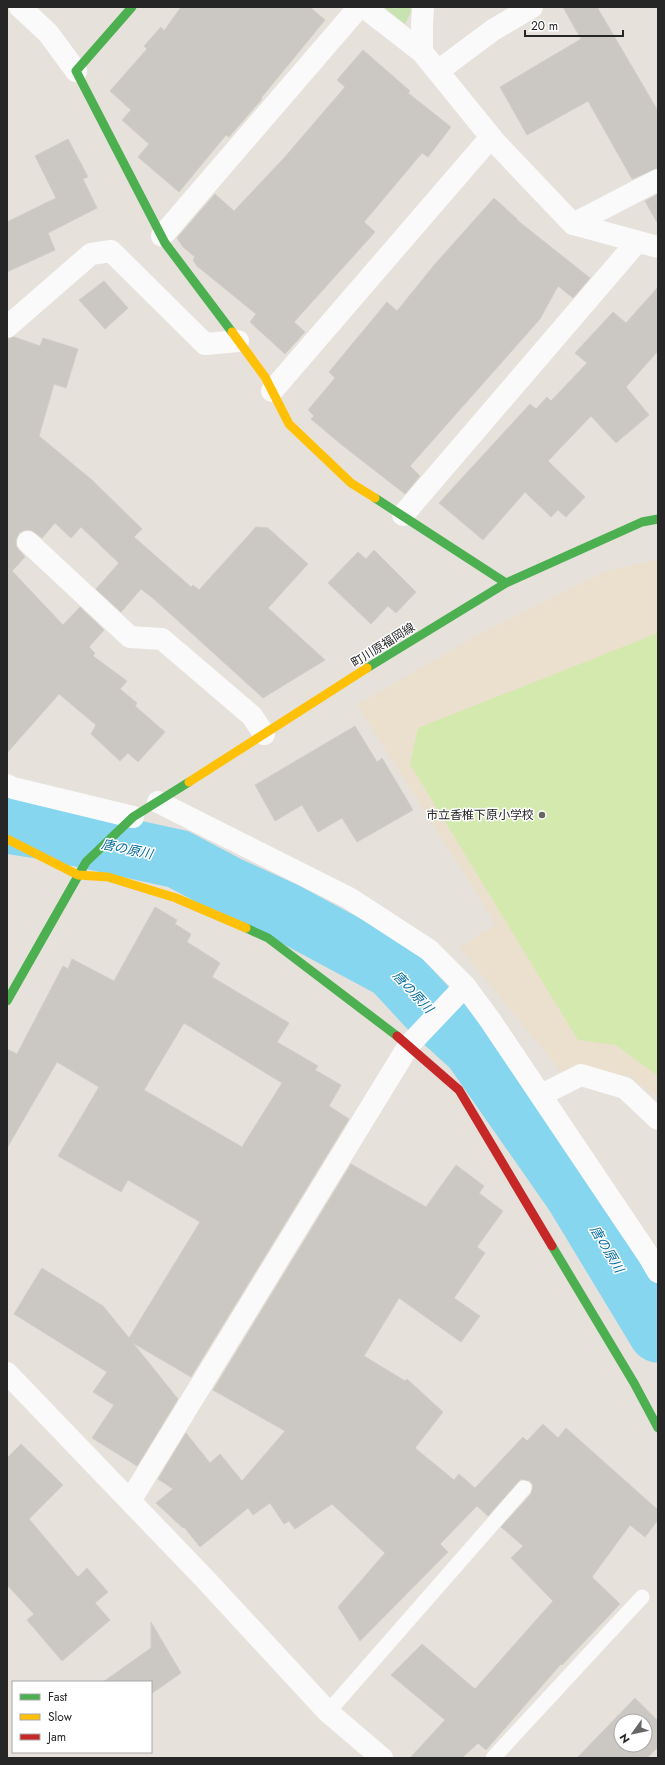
<svg xmlns="http://www.w3.org/2000/svg" width="665" height="1765" font-family="Jost,'Noto Sans JP',sans-serif">
	<style>
		.education { fill: #ebe0ce }
		.green { fill: #c7e4b0 }
		.pitch { fill: #d4e9ad }
		.lines { fill: none; stroke-linecap: round; stroke-linejoin: round }
		.river { stroke: #87d6ef; stroke-width: 59 }
		.building { fill: #cbc7c2; stroke: #d1cdc7; fill-rule: evenodd }
		.lane { stroke: #fbfafa; stroke-width: 15 }
		.street { stroke: #fbfafa; stroke-width: 22 }
		.fast { stroke: #4caf50; stroke-width: 9 }
		.slow { stroke: #ffc107; stroke-width: 9 }
		.jam { stroke: #c62828; stroke-width: 9 }
		.poi-dot { fill: #696765; stroke: #fff; stroke-width: 1.5 }
		.labels { text-anchor: middle; dominant-baseline: central; stroke-width: 3; stroke-linejoin: round; paint-order: stroke }
		.street-label { font-size: 12px; fill: #262626; stroke: #fff }
		.poi-label { font-size: 12px; fill: #262626; stroke: #fff; text-anchor: end }
		.water-label { font-size: 13px; font-style: italic; fill: #036b9e; stroke: #fff }
	</style>
	<rect width="100%" height="100%" fill="#e6e1db"/>
	<path class="education" d="M658,559v538l-31,-22h-63l-104,-127 36,-24 -139,-219 119,-69 131,-65z"/>
	<path class="green" d="M384,7h27v5l-6,12z"/>
	<path class="pitch" d="M658,633v443l-42,-31 -38,-5 -168,-276 8,-36z"/>
	<g class="lines">
		<path class="river" d="M7,824l38,6 133,29 51,27 55,25 108,58 38,41 42,38 102,146 84,139"/>
	</g>
	<path class="building" d="M181,7h129l15,13 -64,78 1,1 -33,38 -3,-2 -47,57 -41,-35 11,-13 -27,-24 9,-10 -21,-19 37,-42 -3,-3 17,-19 3,4z
		M563,7h34l61,104v57l-26,11 -44,-78 -61,34 -27,-48 81,-48z
		M363,50l47,41 -2,2 43,34 -23,30 -6,-4 -58,69 11,10 -81,90 11,10 -20,22 -35,-32 6,-8 -59,-48 -4,-6 2,-3 -12,-10 -6,-9 38,-44 19,17 50,-53 61,-71 -8,-7z
		M68,139l20,38 -5,2 14,29 -49,25 7,17 -48,22v-50l49,-24 -21,-42z
		M658,194v30l-13,-23z
		M494,198l23,21v1l73,58 -17,20 -15,-12 -18,33 -130,147 10,10 -15,18 -63,-49 -31,-26 3,-3 -6,-6 27,-32 -6,-6 58,-70 10,9 38,-47z
		M104,281l24,27 -23,21 -26,-29z
		M658,287v64l-32,36 23,28 -33,28 -25,-27 -43,45 37,36 -19,20 -8,-7 -7,7 -26,-25 -42,48 -44,-37 91,-99 6,5 11,-12 4,4 36,-38 -12,-10 38,-41 13,11z
		M14,337l26,9 3,-8 35,11 -12,39 -12,-4 -15,52 53,44 50,49 -8,8 57,50 2,-2 6,5 57,-63 12,1 40,36 -40,44 57,52 -62,38 -109,-99 -13,-10 -20,23 -25,-23 23,-26 -38,-36 -10,11 -16,-15 -13,15 -11,-8h-6l-6,3 -3,7v6l9,11 -13,14 51,54 17,-18 24,23 -15,17 6,6 -2,3 34,25 -7,8 17,14 -2,3 30,26 -27,30 -10,-9 -8,8 -29,-27 5,-9 -37,-31 -52,59v-414z
		M374,550l42,42 -20,21 -8,-7 -17,18 -43,-41 30,-31 8,7z
		M355,726l22,36 5,-4 31,52 -56,32 -15,-24 -24,14 -16,-27 -27,16 -20,-36z
		M155,907l22,13 -2,4 16,10 -4,8 33,21 -8,14 77,46 -12,19 41,24 -3,4 26,15 -12,21 20,13 -158,258 -58,-34 45,56 -41,67 -45,-28 22,-33 -21,-13 14,-20 -93,-58 28,-46 61,38 26,32 71,-116 -72,-42 -7,12 -63,-36 41,-69 -42,-25 -50,86v-99l10,5 46,-88 5,3 4,-10 42,22zM184,1023l98,60 -40,64 -98,-57z
		M351,1164l75,43 30,-42 28,21 -5,7 24,18 -26,36 8,6 -31,45 26,18 -19,26 -62,-44 -35,58 41,25 2,-2 36,33 -28,36 39,32 5,-6 16,14 48,-51 4,4 16,-17 15,14 8,-10 92,82v10l-13,17 -15,-12 -38,52 28,27 -58,61 -1,-1 -75,86 -8,-7 -16,15h-52l35,-38 -54,-45 31,-31 53,45 78,-88 -42,-43 12,-12 -22,-19 30,-33 2,-9 -3,-4 -9,-2 -3,3 -30,34 -11,-10 -37,38 8,8 -88,89 -22,-34 47,-54 -53,-49 -37,25 -6,-8 -5,3 -14,-21 -17,12 -5,-7 -48,39 -16,-20 -1,1 -27,-25 17,-14 -15,-10 28,-46 24,30 10,-9 22,27 43,-50 -72,-41z
		M21,1444l42,41 -34,34 49,58 9,-9 21,24 -13,11 15,17 -48,41 -35,-41 7,-6 -27,-29v-127z
		M151,1622l30,51 -30,21v-12h-48l48,-34z
		M635,1698l23,23v26l-11,11h-70zM621,1721h24v24h-24z"/>
	<g class="lines">
		<path class="lane" d="M328,1712l196,-224
			M493,1758l149,-161"/>
		<path class="street" d="M20,7l28,26 28,38
			M364,7l58,45 73,90 78,82 85,23
			M422,52v-27l1,-18
			M438,71l55,-41 39,-23
			M573,224l85,-44
			M162,236l197,-229
			M7,327l84,-73 20,-3 94,93 33,-3
			M272,391l219,-254
			M403,515l234,-273
			M28,542l102,95 32,2 90,77 12,18
			M7,785l6,3 120,29
			M158,802l191,96 80,52 36,36 25,34 158,235 10,17
			M541,1095l40,-20 44,13 33,31
			M7,1373l197,205 124,134 54,46
			M130,1501l279,-456 56,-59"/>
		<path class="fast" d="M132,7l-56,64 89,172 67,89
			M375,498l131,85
			M367,668l139,-85 136,-61 16,-3
			M246,928l22,10 129,98
			M7,1001l79,-139 47,-45 56,-35
			M552,1246l82,137 24,45"/>
		<path class="slow" d="M232,332l33,45 24,47 62,59 24,15
			M189,782l178,-114
			M7,839l71,36 30,2 68,21 70,30"/>
		<path class="jam" d="M397,1036l62,54 93,156"/>
	</g>
	<circle class="poi-dot" cx="542" cy="815" r="4"/>
	<g class="labels">
		<g class="street-label">
			<text transform="translate(383 645) rotate(-32)">町川原福岡線</text>
		</g>
		<g class="poi-label">
			<text x="534" y="815">市立香椎下原小学校</text>
		</g>
		<g class="water-label">
			<text transform="translate(127 849) rotate(12)">唐の原川</text>
			<text transform="translate(413 992) rotate(47)">唐の原川</text>
			<text transform="translate(607 1249) rotate(59)">唐の原川</text>
		</g>
	</g>
	<rect width="665" height="1765" fill="none" stroke="#262626" stroke-width="16"/>
	<rect x="12" y="1681" width="140" height="72" fill="#ffffff" stroke="#a8a8a8"/>
	<rect x="20" y="1694" width="20" height="6" fill="#4caf50" stroke="#a8a8a8"/>
	<text x="48" y="1701" font-size="12" fill="#262626">Fast</text>
	<rect x="20" y="1714" width="20" height="6" fill="#ffc107" stroke="#a8a8a8"/>
	<text x="48" y="1721" font-size="12" fill="#262626">Slow</text>
	<rect x="20" y="1734" width="20" height="6" fill="#c62828" stroke="#a8a8a8"/>
	<text x="48" y="1741" font-size="12" fill="#262626">Jam</text>
	<g transform="translate(633 1733) rotate(237)"><circle r="19" fill="#ffffff" stroke="#a8a8a8"/>
	<path d="M0-3L7 15L0 10L-7 15Z" fill="#696765"/>
	<text y="-6" font-size="11" font-weight="bold" text-anchor="middle" fill="#262626">N</text>
	</g>
	<path d="M525 30v6h98v-6" fill="none" stroke="#262626" stroke-width="2"/>
	<text x="531" y="30" font-size="12" fill="#262626" stroke="#ffffff" stroke-width="3" paint-order="stroke">20 m</text>
</svg>
